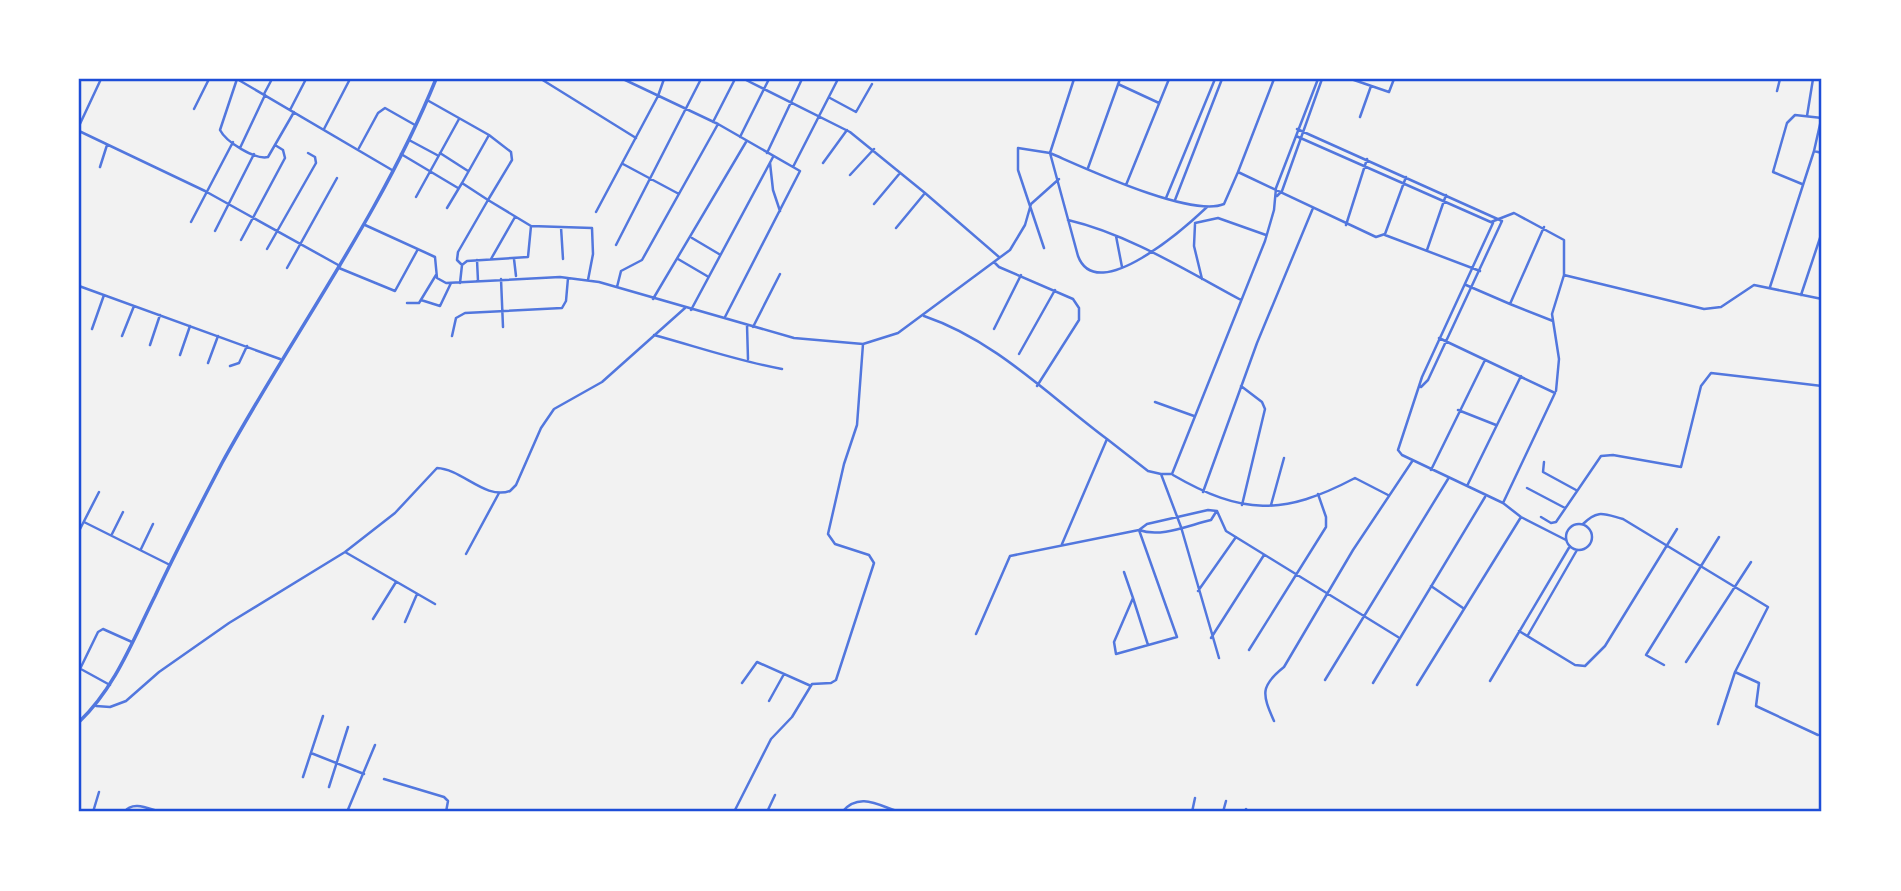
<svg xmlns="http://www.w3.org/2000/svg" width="1901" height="891" font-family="'PT Sans',sans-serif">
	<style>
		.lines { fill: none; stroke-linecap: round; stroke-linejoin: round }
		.minor { stroke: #5277de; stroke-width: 2.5 }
		.tertiary { stroke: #5277de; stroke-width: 3.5 }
		.neatline { fill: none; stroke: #1d4ed8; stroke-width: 2.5 }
	</style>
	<rect width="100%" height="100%" fill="#f2f2f2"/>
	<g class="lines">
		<path class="minor" d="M237,79l155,91
			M237,79l-17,51c6,12 35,30 48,27l26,-45
			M541,79l95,59
			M623,79l95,45 82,47 -75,146
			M744,79l106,53 75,61 -29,35
			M1074,79l-24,74c35,15 141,65 174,51l14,-32
			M1274,79l-36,93 138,65 9,-3 21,-57
			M1351,79l38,13 5,-13
			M1118,84l41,19
			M1777,91l3,-12
			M264,94l8,-15
			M830,98l26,14 16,-28
			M427,100l62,35 22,17 1,8 -24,40 43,26 61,2 1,26 -5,26
			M194,109l15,-30
			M290,110l16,-31
			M1807,116l6,-37
			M1360,117l11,-31
			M713,122l22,-43
			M79,126l22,-47
			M324,129l26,-50
			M1297,129l205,92 -74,159 -7,7
			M79,131l126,60 135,75
			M1296,136l197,87 -71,154 -24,73 4,5 101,48 18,14 45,23
			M740,137l29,-58
			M409,140l28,15
			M240,148l25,-53
			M359,148l19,-35 7,-5 30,17
			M1814,151l7,-31
			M440,153l28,18
			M767,153l35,-74
			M401,154l57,34
			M770,163l3,27 7,21
			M823,163l24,-33
			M623,164l56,30
			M100,167l7,-22
			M793,167l45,-88
			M1088,168l32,-89
			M850,175l24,-26
			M1802,184l-29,-12 14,-49 8,-8 27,3
			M1126,185l43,-106
			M925,193l74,64
			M1277,196l5,-5 40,-112
			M416,197l43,-78
			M1166,198l49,-119
			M1175,200l47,-121
			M874,204l26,-31
			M447,208l15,-25
			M596,212l62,-116 6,-17
			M1068,220c60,14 119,51 173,80
			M191,222l42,-80
			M1491,222l23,-9 50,27v35l140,34 17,-2 33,-22 68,14
			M1195,223l23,-5 48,17
			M1195,224l-1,22 8,33
			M365,225l70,32 2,21 9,5 114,-6 39,5 195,56 69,6 35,-11 112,-83 15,-25 6,-21 28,-25
			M1346,225l21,-66
			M561,227l2,32
			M215,231l39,-77
			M1385,235l95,36
			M1116,236l6,31
			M692,238l27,16
			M241,240l44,-82 -2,-8 -8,-5
			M616,245l85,-166
			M1044,248l-26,-78v-22l32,5 28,103c19,51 109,-30 129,-49
			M267,249l49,-86 -1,-6 -7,-4
			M1427,250l19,-55
			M491,259l24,-42
			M514,259l2,17
			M678,259l29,17
			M477,260l1,21
			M994,262l5,5 74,32 6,9v12l-42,66
			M462,265l-5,-5 1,-8 30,-52 -26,-17 27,-48
			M287,268l50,-90
			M339,268l56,23 23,-42
			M501,279l2,48
			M460,283l2,-18 5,-4 61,-4 3,-31
			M1466,285l44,19 34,-77
			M79,286l201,73
			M617,287l4,-16 21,-11 76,-136
			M1770,287l44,-136 8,2
			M1801,295l21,-63
			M653,299l93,-157
			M421,300l19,6 11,-23
			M407,303h12l17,-28
			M1510,304l43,17
			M691,310l82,-153
			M924,316c71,24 124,79 183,123l-45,105
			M747,325l1,34
			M753,327l27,-53
			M92,329l12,-34
			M994,329l27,-54
			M654,335c44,12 84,26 128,34
			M122,336l12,-30
			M452,336l4,-18 9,-5 97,-5 4,-7 2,-23
			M1439,338l116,55 -52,110
			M150,345l10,-30
			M1019,354l36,-64
			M180,355l10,-29
			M208,363l10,-27
			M230,366l9,-3 8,-17
			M1241,386l21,16 3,7 -23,96
			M1556,391l3,-32 -7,-45 12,-39
			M1155,402l39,14
			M1458,410l38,15
			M1107,439l41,32 13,3 20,53 38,131
			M1544,462l-1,10 33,18
			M1431,470l54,-110
			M1161,474h11l93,-233 9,-31 2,-22 42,-109
			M1173,475c69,40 110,41 182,3l33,17
			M1467,486l54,-110
			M1527,488l38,20
			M1203,492l54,-149 56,-135
			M1271,505l13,-47
			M1217,511l9,20 172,106
			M1541,517l10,6 5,-1 45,-66 12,-1 68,12 20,-81 10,-13 111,13
			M84,522l86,43
			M1583,524c15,-15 21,-10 40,-5l145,88 -33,65 -17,52
			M1566 537a13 13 0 1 1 26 0a13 13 0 1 1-26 0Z
			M1139,530c22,8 50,-5 72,-10l5,-8
			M79,531l20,-39
			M112,534l11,-22
			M141,549l12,-25
			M345,552l90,52
			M466,554l33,-61
			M1124,572l9,26 -19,44 2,12 61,-17 -38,-107
			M1431,586l32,22
			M1198,591l38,-54
			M1133,598l15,47
			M373,619l23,-37
			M405,622l12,-28
			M1519,631l56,34 10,1 20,-20 72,-117
			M976,634l34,-78 129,-26 8,-6 61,-14 9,1
			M1528,635l49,-85
			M1211,638l53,-83
			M1249,650l77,-123v-10l-8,-23
			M1686,662l65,-100
			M1664,665l-18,-10 73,-118
			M79,668l31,17
			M80,669l18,-37 5,-3 29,13
			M1735,672l24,11 -3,23 62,29
			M1325,680l123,-201
			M1490,681l80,-135
			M742,683l15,-21 54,24
			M1373,683l112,-186
			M1417,685l104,-168
			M769,701l15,-27
			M96,706l14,1 16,-6 33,-29 70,-49 116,-71 50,-39 42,-45c25,1 48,32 73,23l6,-6 25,-57 13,-19 48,-27 83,-74
			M1274,721c-12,-27 -14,-35 10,-54l69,-117 60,-90
			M311,753l53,21
			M303,777l20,-61
			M384,779l60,18 4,4 -2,11
			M329,787l19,-60
			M1246,809l2,3
			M93,812l6,-20
			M124,812c9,-12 25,-3 37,0
			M347,812l28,-67
			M734,812l37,-73 21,-22 20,-33 19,-1 5,-3 38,-117 -5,-8 -34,-11 -7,-10 16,-70 13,-39 6,-81
			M767,812l8,-17
			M842,812c17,-20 36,-7 57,0
			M1192,812l3,-14
			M1223,812l3,-11"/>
		<path class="tertiary" d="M79,722c36,-34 54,-82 76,-126 21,-45 44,-89 67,-133 70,-128 159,-248 214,-384"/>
	</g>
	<rect width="1901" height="891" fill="none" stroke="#ffffff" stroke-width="161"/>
	<rect x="80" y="80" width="1740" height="730" class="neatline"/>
</svg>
